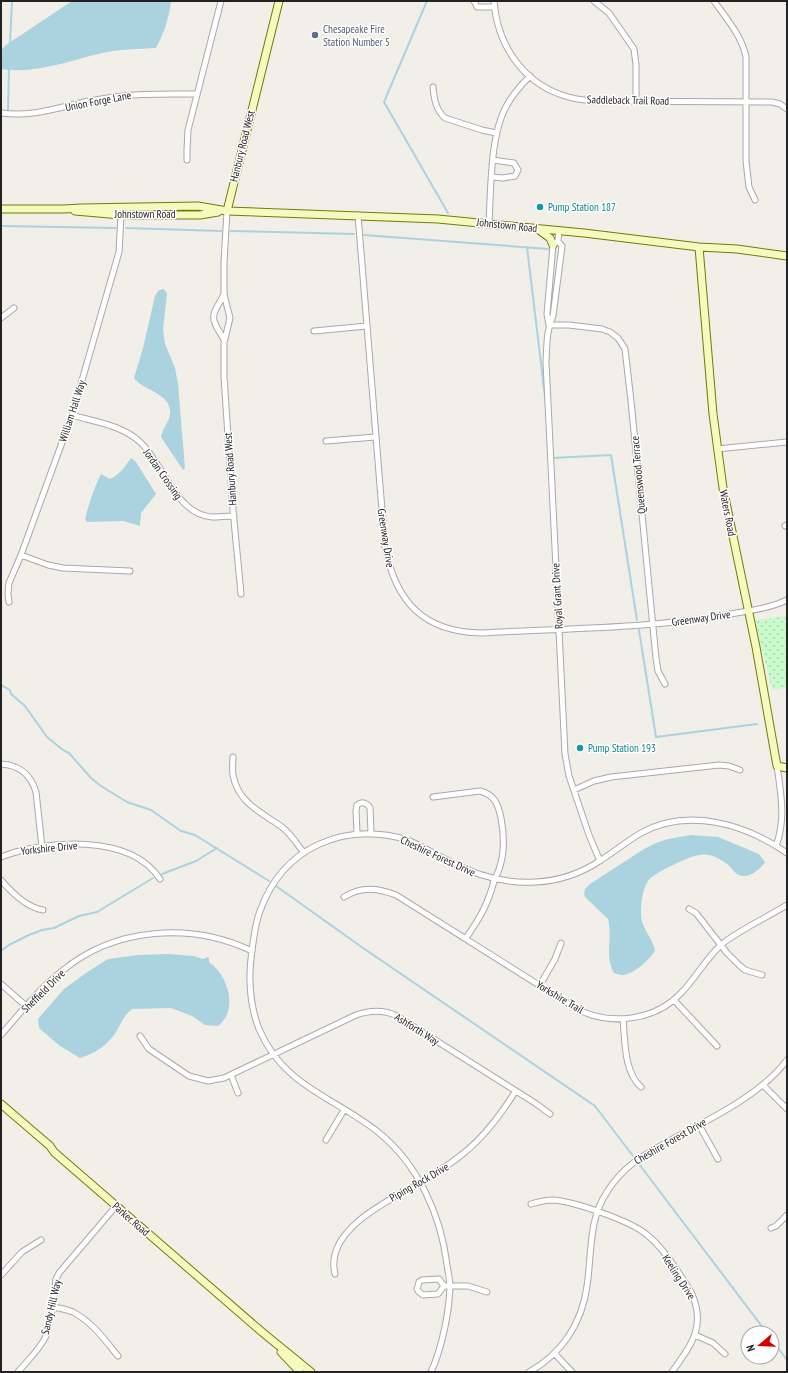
<svg xmlns="http://www.w3.org/2000/svg" width="788" height="1373" font-family="'PT Sans Narrow',sans-serif">
	<style>
		.park { fill: url(#park-dots) }
		.water { fill: #aad3df }
		.lines { fill: none; stroke-linecap: round; stroke-linejoin: round }
		.stream { stroke: #aad3df; stroke-width: 2 }
		.street-casing { stroke: #a9a9a9; stroke-width: 7 }
		.secondary-casing { stroke: #707d05; stroke-width: 9 }
		.street { stroke: #fff; stroke-width: 5 }
		.secondary { stroke: #f7fabf; stroke-width: 7 }
		.service-dot { fill: #5c6f8a; stroke: #fff; stroke-width: 1.5 }
		.culture-dot { fill: #0f9aa8; stroke: #fff; stroke-width: 1.5 }
		.labels { text-anchor: middle; dominant-baseline: central; stroke-width: 3; stroke-linejoin: round; paint-order: stroke }
		.service-label { font-size: 11px; fill: #4e5e75; stroke: #fff; text-anchor: start }
		.street-label { font-size: 11px; fill: #222; stroke: #fff }
		.culture-label { font-size: 11px; fill: #0d838f; stroke: #fff; text-anchor: start }
	</style>
	<defs>
		<pattern id="park-dots" width="8" height="8" patternUnits="userSpaceOnUse"><rect width="8" height="8" fill="#c8facc"/><path d="M2 2h.1M6 6h.1" fill="none" stroke="#acd6af" stroke-width="1.8" stroke-linecap="round"/></pattern>
	</defs>
	<rect width="100%" height="100%" fill="#f2efe9"/>
	<path class="park" d="M787,616v72l-15,2 -17,-70z"/>
	<path class="water" d="M72,1h99c-2,17 -7,32 -15,47 -16,1 -33,1 -49,4 -34,7 -71,23 -106,17v-19l5,-5z
		M162,289l3,1 2,4 -4,35 2,15 10,24 3,16 7,84 -2,2 -22,-33c1,-8 8,-14 9,-23 2,-21 -27,-23 -36,-36l9,-30 12,-52 3,-5z
		M131,458l5,4 20,32 -15,19 -1,13 -17,-5 -36,1 -2,-3c4,-16 9,-31 16,-45l9,5c12,-6 14,-12 21,-21z
		M691,835l27,2 41,17 6,8c-3,6 -15,15 -22,14 -8,0 -11,-9 -16,-12 -4,-3 -9,-6 -14,-8 -6,-2 -12,-2 -18,0 -9,2 -43,18 -47,25 -6,10 -7,22 -7,33 0,14 11,23 14,36 -4,9 -21,24 -32,25 -3,0 -6,-1 -9,-2 -10,-17 -1,-35 -6,-54l-22,-21 -2,-4 1,-5 5,-5 54,-35 12,-6 12,-4z
		M168,954l26,2 9,3 5,-2 1,2v3c19,13 30,48 9,64l-13,-1 -13,-9 -21,-8 -39,1c-8,6 -11,15 -16,23 -8,13 -22,22 -36,26l-20,-12 -21,-18 -1,-9 26,-30 22,-16 22,-14 30,-4z"/>
	<g class="lines">
		<path class="stream" d="M427,1l-43,101 64,111
			M10,44l2,-43
			M8,111l1,-43
			M1,226l115,2
			M126,228l95,3
			M231,231l123,3
			M364,235l184,14
			M527,247l19,158
			M552,458l59,-3 26,165
			M639,630l17,107 101,-13
			M1,685l9,5 1,4 14,12 22,31 16,13 6,3 22,25 10,8 26,16 24,8 30,21 14,4 74,46
			M162,874l34,-13 21,-13
			M276,886l87,62 232,158 38,50
			M1,951l8,-6 20,-10 13,-5 12,-2 25,-12 18,-4 56,-34
			M639,1164l128,169
			M772,1340l15,20"/>
		<g class="street-casing">
			<path id="street" d="M474,1l3,6h17
				M494,1c3,42 27,80 68,94 10,4 20,5 31,6l179,1 8,2 7,5
				M594,1l15,12 25,36 2,16v36
				M714,1c12,17 28,35 32,56v104l3,26 6,13
				M433,87c1,12 3,23 12,31l37,12 14,3
				M1,113c36,5 65,-9 100,-14 32,-6 63,-5 95,-5
				M187,160v-10l1,-20 33,-129
				M492,177l11,1 12,-2 3,-6 -4,-7 -21,-3
				M227,211l-3,52v31l6,24 -6,25v34l9,133 8,84
				M358,215l27,332c11,55 38,85 97,86 81,-5 163,-4 243,-18 21,-4 43,-6 62,-15
				M489,223c2,-34 1,-89 18,-118 6,-11 14,-20 23,-29
				M558,241l4,5 -9,70c-7,15 -6,30 -7,46l19,392 4,22 20,59 11,26
				M1,318l13,-10
				M549,325h20l33,4 8,3 8,6 7,11 6,52 25,257 2,13 7,13
				M549,325l-2,-11 6,-69 5,-4 1,-10
				M314,331l53,-5
				M224,340c-2,-6 -7,-10 -9,-17 -5,-10 5,-19 9,-29
				M72,415c23,7 50,10 68,27 24,22 35,72 72,75 7,0 15,-1 22,-1
				M326,441l49,-4
				M717,449l70,-7
				M785,526l2,-1
				M21,555l27,10 15,3 67,3
				M9,602l-1,-8 1,-11 12,-28 51,-140 47,-163 2,-37
				M233,757c0,5 -1,12 0,18 5,28 28,37 49,52 9,7 15,17 22,26
				M1,764c18,1 30,11 35,28l6,55
				M574,790l20,-9 17,-4 108,-12 10,1 11,4
				M433,797l47,-6c15,4 18,13 21,27 3,16 4,32 -1,48 -1,5 -4,10 -6,15 -6,23 -14,37 -28,57
				M357,833l-1,-23 1,-5c5,-4 10,-2 13,3l1,25
				M776,846c10,-27 5,-52 1,-80
				M1,857c44,-17 129,-24 159,22
				M1,880c11,13 25,27 42,30
				M344,897c18,-11 33,-9 52,-2l181,114c33,17 78,12 104,-16 15,-15 25,-35 41,-49 19,-15 44,-26 65,-39
				M689,909l7,4 31,40 12,12 6,5 17,5
				M1,984l25,22
				M540,985l15,-26 6,-16
				M674,1000l43,46
				M623,1019c2,22 1,53 18,68
				M1,1035c19,-22 38,-46 61,-64 53,-44 129,-49 190,-20
				M140,1036l9,13 40,27 19,5 16,-3 132,-63c14,-5 27,-6 41,1l138,87 15,11
				M231,1075l7,18
				M763,1085l24,24
				M699,1125l19,34
				M326,1140l18,-30
				M531,1204c7,-2 14,-4 21,-4 22,1 78,21 94,34 18,14 33,39 45,58 16,34 0,53 -19,80
				M771,1228l5,-2 11,-11
				M335,1274c-11,-44 54,-74 85,-91 16,-10 31,-19 45,-31 21,-17 36,-38 50,-60
				M1,1275l21,-23 19,-12
				M444,1286l-6,8 -15,1 -4,-3 -2,-3 2,-7 3,-2 17,-1 5,7h24l19,6
				M52,1307c7,1 14,2 21,5 19,10 32,28 45,44
				M695,1335l18,8 12,11
				M555,1354l17,18
				M18,1372c9,-11 21,-22 27,-34 6,-14 9,-43 11,-59l3,-6 57,-67
				M431,1372c11,-24 18,-59 19,-85 0,-7 -2,-15 -3,-22 -6,-50 -29,-101 -69,-133 -44,-35 -95,-46 -119,-103 -10,-26 -11,-52 -7,-79 2,-13 3,-26 8,-39 23,-64 84,-90 148,-71 44,21 75,45 127,42 23,-1 47,-9 66,-22 13,-8 26,-19 40,-27 47,-26 104,-9 146,20
				M529,1372c33,-18 53,-49 58,-86 5,-32 1,-66 20,-94 17,-27 37,-37 64,-52 39,-21 90,-45 116,-80"/>
		</g>
		<g class="secondary-casing">
			<path id="secondary" d="M1,209h63l17,-1 117,-2 29,5 211,8 146,14 115,14 38,2 50,7
				M75,211l46,4h79l18,-3
				M227,211l52,-210
				M539,230l11,8 3,7
				M699,247l14,167 10,74 33,159 21,119 10,2
				M1,1104l49,42 4,6 208,180 49,40
				M281,1352l19,20"/>
		</g>
		<use href="#street" class="street"/>
		<use href="#secondary" class="secondary"/>
	</g>
	<circle class="service-dot" cx="315" cy="35" r="4"/>
	<g class="culture-dot">
		<circle cx="540" cy="207" r="4"/>
		<circle cx="580" cy="748" r="4"/>
	</g>
	<g class="labels">
		<g class="service-label">
			<text x="323" y="29">Chesapeake Fire<tspan x="323" dy="13">Station Number 5</tspan></text>
		</g>
		<g class="street-label">
			<text transform="translate(628 100) rotate(1)">Saddleback Trail Road</text>
			<text transform="translate(98 101) rotate(-11)">Union Forge Lane</text>
			<text transform="translate(242 146) rotate(-76)">Hanbury Road West</text>
			<text x="145" y="214">Johnstown Road</text>
			<text transform="translate(507 225) rotate(6)">Johnstown Road</text>
			<text transform="translate(72 411) rotate(-72)">William Hall Way</text>
			<text transform="translate(230 469) rotate(-94)">Hanbury Road West</text>
			<text transform="translate(163 474) rotate(55)">Jordan Crossing</text>
			<text transform="translate(638 475) rotate(-95)">Queenswood Terrace</text>
			<text transform="translate(728 513) rotate(79)">Waters Road</text>
			<text transform="translate(386 538) rotate(81)">Greenway Drive</text>
			<text transform="translate(557 596) rotate(-93)">Royal Grant Drive</text>
			<text transform="translate(701 618) rotate(-8)">Greenway Drive</text>
			<text transform="translate(49 848) rotate(-6)">Yorkshire Drive</text>
			<text transform="translate(438 856) rotate(25)">Cheshire Forest Drive</text>
			<text transform="translate(43 991) rotate(-45)">Sheffield Drive</text>
			<text transform="translate(560 997) rotate(31)">Yorkshire Trail</text>
			<text transform="translate(417 1029) rotate(32)">Ashforth Way</text>
			<text transform="translate(670 1141) rotate(-30)">Cheshire Forest Drive</text>
			<text transform="translate(419 1182) rotate(-30)">Piping Rock Drive</text>
			<text transform="translate(131 1219) rotate(41)">Parker Road</text>
			<text transform="translate(679 1277) rotate(57)">Keeling Drive</text>
			<text transform="translate(51 1307) rotate(-77)">Sandy Hill Way</text>
		</g>
		<g class="culture-label">
			<text x="548" y="207">Pump Station 187</text>
			<text x="588" y="748">Pump Station 193</text>
		</g>
	</g>
	<rect width="788" height="1373" fill="none" stroke="#222222" stroke-width="4"/>
	<g transform="translate(760 1345) rotate(251)"><circle r="19" fill="#ffffff" stroke="#a7a7a7"/>
	<path d="M0-3L7 15L0 10L-7 15Z" fill="#d40000"/>
	<text y="-6" font-size="11" font-weight="bold" text-anchor="middle" fill="#222222">N</text>
	</g>
</svg>
